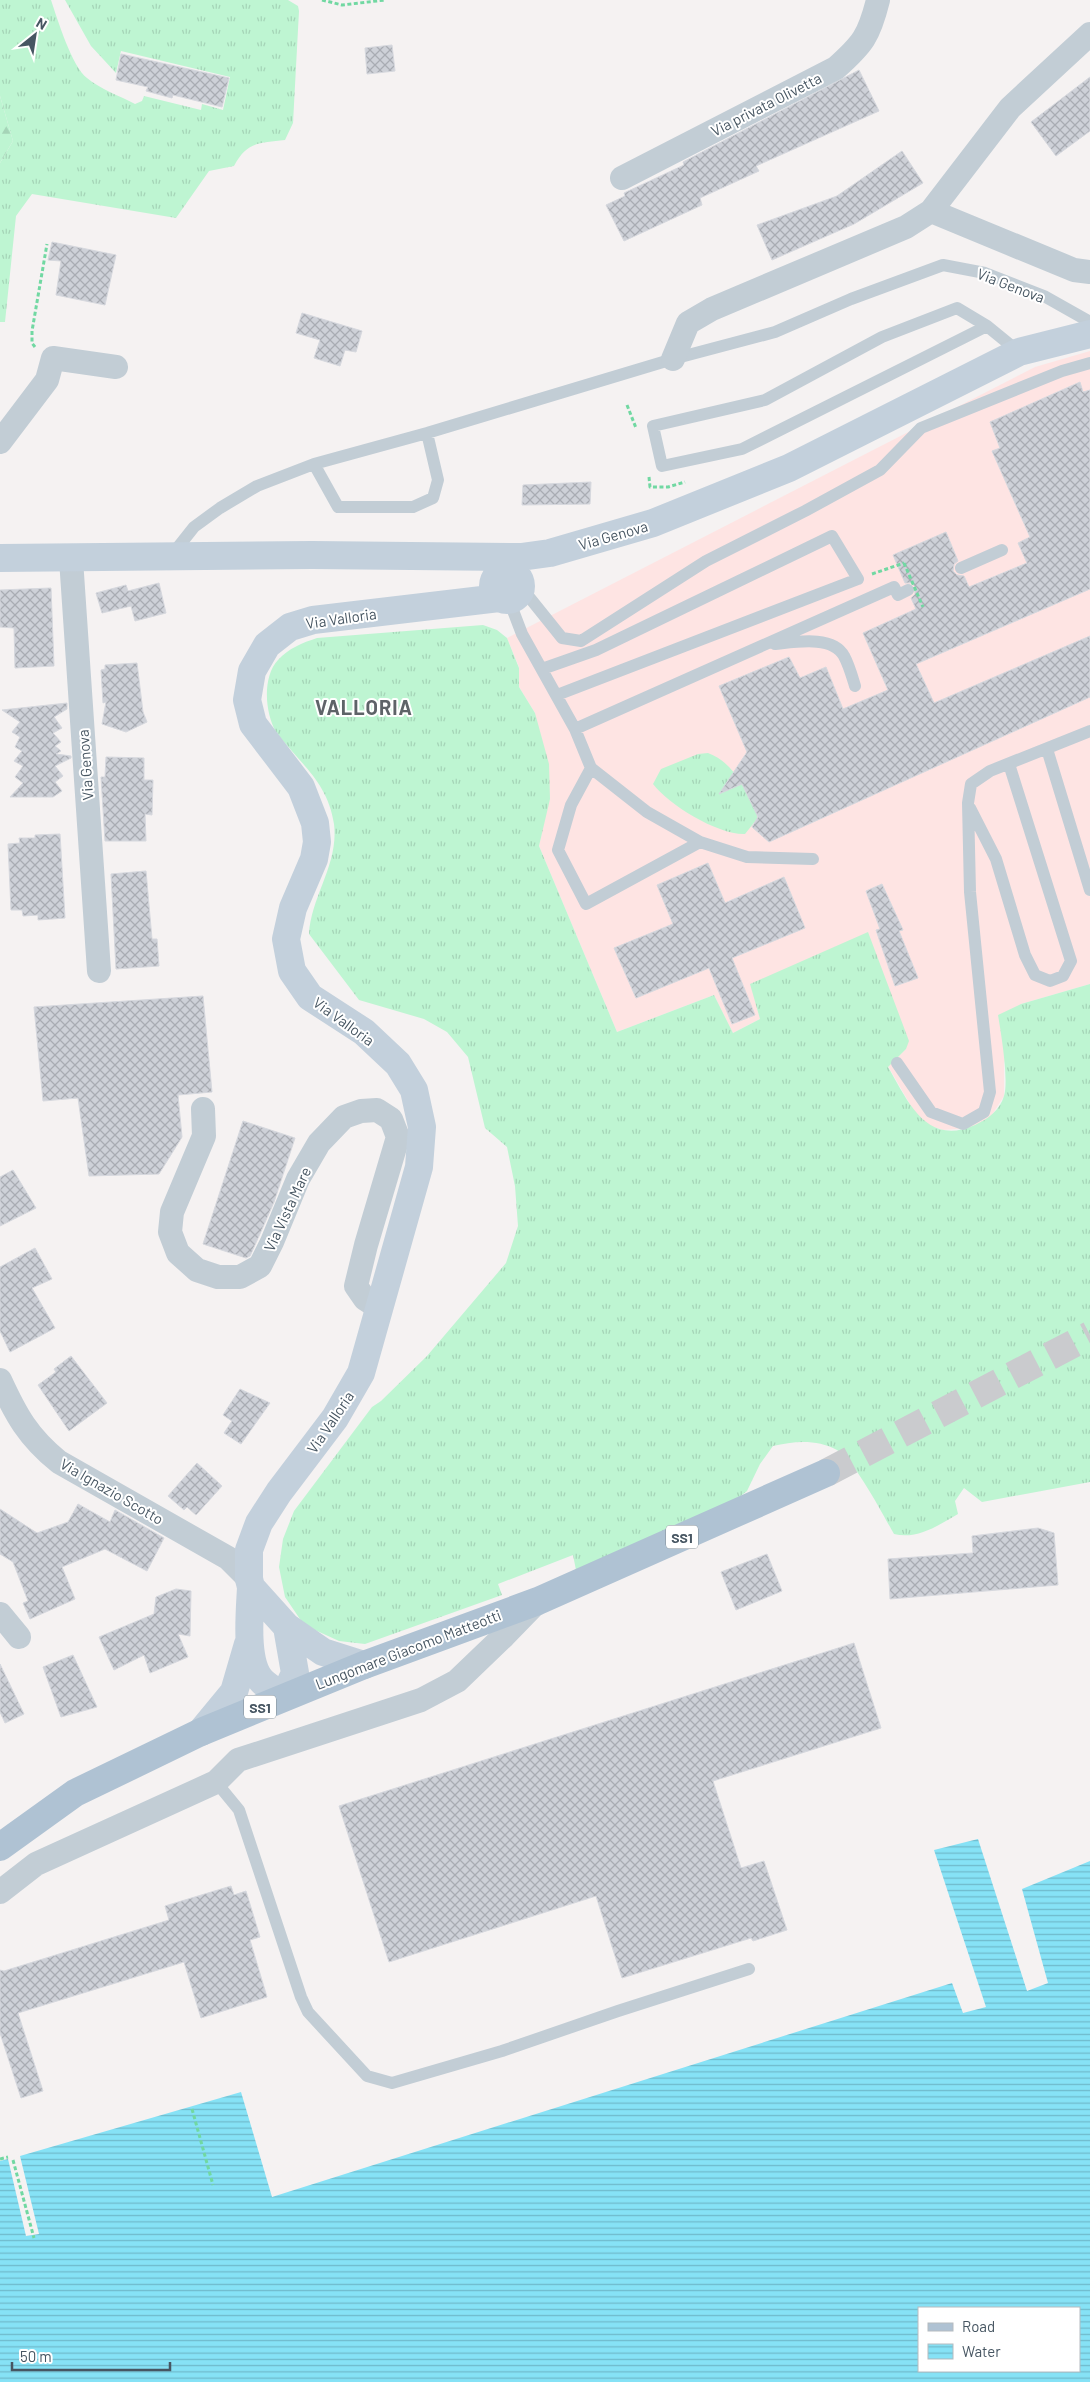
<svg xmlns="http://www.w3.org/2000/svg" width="1090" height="2382" font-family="Barlow,sans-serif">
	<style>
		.medical { fill: #fee4e3 }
		.grass { fill: url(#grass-tufts) }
		.forest { fill: url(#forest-firs) }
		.water { fill: url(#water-rules); fill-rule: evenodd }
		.building { fill: url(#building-cross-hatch); stroke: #d6d8de }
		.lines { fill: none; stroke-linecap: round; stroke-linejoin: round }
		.primary-tunnel { stroke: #cacbce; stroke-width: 28; stroke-dasharray: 28 14; stroke-linecap: butt }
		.path { stroke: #71d8a2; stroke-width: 3; stroke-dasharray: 4 2.5; stroke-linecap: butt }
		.lane { stroke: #c2cdd5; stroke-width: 12 }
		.street { stroke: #c2cdd5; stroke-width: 24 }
		.secondary { stroke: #c3d0dc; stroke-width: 28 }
		.primary { stroke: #afc2d3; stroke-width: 28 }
		.path-bridge { stroke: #71d8a2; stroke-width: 3; stroke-dasharray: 4 2.5; stroke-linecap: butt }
		.labels { text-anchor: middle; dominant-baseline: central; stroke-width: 4; stroke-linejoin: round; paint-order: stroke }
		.shield { fill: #fff; stroke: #7e8991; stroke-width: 1 }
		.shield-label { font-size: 14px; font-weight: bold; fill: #475662 }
		.street-label { font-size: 15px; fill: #475662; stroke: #fff }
		.district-label { font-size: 20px; font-weight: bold; letter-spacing: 1px; fill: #5e6368; stroke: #fff }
	</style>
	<defs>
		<pattern id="grass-tufts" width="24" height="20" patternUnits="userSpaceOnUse" patternTransform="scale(1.25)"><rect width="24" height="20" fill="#bef5d2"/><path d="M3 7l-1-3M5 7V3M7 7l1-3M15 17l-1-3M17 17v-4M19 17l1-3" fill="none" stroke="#a5d4b7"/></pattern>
		<pattern id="forest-firs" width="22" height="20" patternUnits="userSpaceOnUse" patternTransform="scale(1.25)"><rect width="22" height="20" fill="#bef5d2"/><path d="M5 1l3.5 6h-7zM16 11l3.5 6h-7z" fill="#a5d4b7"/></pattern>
		<pattern id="water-rules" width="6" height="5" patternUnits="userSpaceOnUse" patternTransform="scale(1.25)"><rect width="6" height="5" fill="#86e2f6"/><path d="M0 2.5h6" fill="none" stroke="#6fbacb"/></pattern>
		<pattern id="building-cross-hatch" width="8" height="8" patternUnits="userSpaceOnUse" patternTransform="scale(1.25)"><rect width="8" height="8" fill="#ced1d8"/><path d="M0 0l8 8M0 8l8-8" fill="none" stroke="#a9acb3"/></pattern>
	</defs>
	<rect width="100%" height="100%" fill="#f5f2f2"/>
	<path class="medical" d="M1090,351v633l-69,20 -17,59v33l-14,22 -21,10 -26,2 -15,-5 -13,-12 -27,-47 18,-17 -155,-65 9,35 -27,14 -19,-38 -97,37 -78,-186 3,-13 -7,-120 -16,-26v-20l-12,-29 528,-271z"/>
	<path class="grass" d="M0,0h51c6,18 21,67 36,78 13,11 33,18 48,26l7,-3 2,-5 57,14 1,-6 21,6 7,-33 -109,-26 -5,22 -25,-27 -26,-46h223l10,6 1,5 -6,112 -8,17c-25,3 -38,1 -51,26l-25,5 -33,47 -144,-24 -16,22 -11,106h-5v-159l13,-22 -13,-45z
		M483,625l14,5 10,8 12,30v19l16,26 14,51 1,35 -11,47 78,186 97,-37 19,38 27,-14 -10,-35 118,-52 41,109 -3,8 -18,18c20,34 38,80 87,58 13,-6 25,-15 29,-29 5,-16 -3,-63 -6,-81l23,-11 69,-20v498l-108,20 -18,-14 -9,13 3,13c-19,11 -41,26 -64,20 -11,-19 -40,-75 -57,-84 -20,-11 -43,-9 -64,-4l-13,18 -13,27 -24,19 -147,60 -3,-15 -75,29 4,11 -137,49 -26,-3 -35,-16 -19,-28 -6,-30 4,-28 11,-28 78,-104 9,-6 46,-45 79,-93 12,-37 -3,-40 -8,-39 -22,-19 -17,-71 -21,-25 -23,-13 -65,-19 -50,-66c2,-38 30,-70 25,-110 -5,-33 -22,-50 -43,-74 -5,-6 -11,-12 -15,-18 -11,-19 -14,-55 2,-72 11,-12 24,-17 39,-22z
		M708,753c27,10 37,37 49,61v5l-12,15c-27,1 -76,-29 -92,-50l8,-15 37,-15z"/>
	<path class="forest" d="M0,96l13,45 -13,22z"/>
	<path class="water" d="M978,1839l49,152 21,-8 -26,-94 68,-28v521h-1090v-221l8,-2 18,77 13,-2 -19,-78 221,-64 31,105 680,-214 11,30 23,-6 -52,-157zM1079,2308v63h-160v-63z"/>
	<path class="building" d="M392,45l3,26 -28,3 -2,-26z
		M121,54l108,24 -7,29 -49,-12 -1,3 -26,-7 2,-4 -32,-7z
		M859,70l20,41 -123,55 3,5 -59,27 2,7 -78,36 -18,-36 19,-9 -1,-3 60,-28 -1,-3z
		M1090,77v54l-34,25 -25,-34z
		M902,151l21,32 -69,41 -82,36 -15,-35 80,-29z
		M52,242l64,13 -11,50 -49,-10 5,-34 -13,-1z
		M302,313l60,18 -6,21 -11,-2 -5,16 -26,-8 6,-18 -24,-7z
		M1080,382l3,10 7,-2v199l-174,75 18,39 156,-67v61l-321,145 -17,-15 6,-10 -16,-33 -23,10 28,-42 -28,-66 70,-29 11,21 26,-11 17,42 45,-19 -25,-57 53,-24 -5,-11 4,-4v-7l-3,-4h-7l-12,-28 53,-23 12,29 -4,3 -1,7 4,4 7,1 5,11 58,-24 -9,-20 12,-6 -38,-86 8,-3 -10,-26z
		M591,482l-1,22 -68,1 1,-20z
		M159,583l7,30 -31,8 -4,-15 -29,7 -6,-20 30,-8 2,6z
		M51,588l3,78 -39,2 -1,-40 -14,-1v-37z
		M137,663l6,49 4,10 -21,10 -24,-8 4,-22 -3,1 -2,-33 4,-1v-4z
		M67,703v6l-13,8 8,11 -9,5 8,9 -6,4 6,5 -5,3 15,2v2l-16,8 8,10 -8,6 7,9 -9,6h-43l13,-14 -8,-6 8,-11 -9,-5 8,-10 -7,-4 5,-10 -8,-5 8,-10 -18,-12z
		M106,757l38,1v22h9l-1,35 -7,-1 1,27h-41l-4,-64h4z
		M60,834l5,84 -27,2v-5l-15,1 -1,-6h-11l-3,-66 12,-1 -1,-5h16v-3z
		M708,863l17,40 59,-26 21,51 -73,30 23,57 -23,9 -23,-56 -73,30 -22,-50 59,-24 -16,-39z
		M146,871l6,68h5l2,27 -43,3 -5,-95z
		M882,884l21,46 -4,1 19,47 -23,8 -19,-56 4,-1 -14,-38z
		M203,996l9,96 -34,3 4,42 -23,37 -70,2 -11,-78 -35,3 -9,-94z
		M243,1121l52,17 -21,64 -15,34 -9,20 -4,2 -43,-14z
		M13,1170l23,38 -36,18v-49z
		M35,1248l17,31 -20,9 23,40 -45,24 -10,-21v-64z
		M71,1356l36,47 -38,28 -31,-46 18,-13 -2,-3z
		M240,1389l30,14 -29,41 -17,-11 8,-12 -9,-6z
		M197,1463l25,23 -26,29 -9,-8 -3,3 -16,-14z
		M78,1504l32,18 5,-12 49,28 -17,33 -42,-22 -43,18 13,32 -45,20 -7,-16 5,-2 -15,-39 -13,-8v-45l37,24 31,-11z
		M1038,1528l16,5 4,52 -168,14 -2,-40 85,-6 -1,-17z
		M767,1554l15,37 -46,19 -15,-38z
		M176,1589l15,2 -1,45 -12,-2 10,23 -38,16 -6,-18 -30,15 -15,-33 55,-23 2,-17z
		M854,1643l27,85 -168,53 28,87 23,-7 23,69 -34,11 -2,-3 -129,40 -26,-82 -207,66 -50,-156z
		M73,1655l24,52 -36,10 -18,-50z
		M0,1664l24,50 -19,9 -5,-11z
		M231,1886l3,9 12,-4 14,46 -10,3 17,57 -66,21 -17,-56 -166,51 25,78 -22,7 -21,-65v-63l4,1 165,-51 -4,-14z"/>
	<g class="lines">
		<path class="primary-tunnel" d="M826,1473l264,-138"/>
		<path class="path" d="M322,0l20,5 43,-5
			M35,347l-3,-4v-12l15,-87
			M627,405l9,23
			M649,477l1,10h18l17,-5
			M872,574l32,-11
			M192,2109l21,76
			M0,2159l8,-2
			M13,2160l21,78"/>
		<path class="lane" d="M987,326l-245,123 -80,17 -9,-40 112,-26 117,-63 75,-29 30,18 32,26
			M314,464l24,43h75l20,-9 5,-18 -11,-47
			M171,556l23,-29 26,-19 37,-22 57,-22 113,-31 246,-74 102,-27 76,-33 92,-34 42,8 59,23 46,26
			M961,568l41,-18
			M521,587l41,51 19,3 125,-80 99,-50 75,-41 41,-42 141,-57 28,-8
			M509,600l13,34 53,95 16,39 56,44 53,30 47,15 66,2
			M775,644c20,-2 58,-9 69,12 5,9 8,20 11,30
			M542,669l54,-19 236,-114 26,43 -301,116
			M575,729l319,-142 4,8 10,-5
			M1047,749l43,141
			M591,768l-20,37 -13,45 28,54 114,-62
			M970,808l26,51 29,96 10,20 15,6 13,-5 8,-15 -62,-197
			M897,1063l34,49 32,12 21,-12 6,-20 -20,-200 -2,-89 3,-19 19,-13 100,-40
			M216,1782l23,28 62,187 7,15 59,64 25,7 110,-32 116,-40 131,-42"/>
		<path class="street" d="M622,178l214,-110c27,-24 33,-32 42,-68
			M931,211l143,59 16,2
			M673,359l15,-36 24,-14 194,-82 25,-16 79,-103 80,-74
			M0,442l47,-62 6,-22 63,9
			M71,559l28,412
			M203,1109l1,27 -32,76 -2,20 8,21 19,17 21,7h22l20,-11 12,-24 26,-63 21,-36 25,-26 17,-6 16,-1 14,9 7,18 -32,108 -10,41 9,13 14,9
			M0,1380c16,35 28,57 59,82l169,96 21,21
			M0,1614l19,23
			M0,1892l36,-28 180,-82 22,-22 183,-60 36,-19 47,-45 34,-35"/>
		<path class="secondary" d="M0,558l312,-3 209,2 29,-4 103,-30 136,-55 230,-116 71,-18
			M493 586a14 14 0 1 1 28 0a14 14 0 1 1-28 0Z
			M251,1587l36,40 36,25 41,13
			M287,1627l8,46 -11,24c-7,-5 -16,-10 -22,-16 -18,-18 -12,-70 -11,-94l-2,-8v-29l10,-27 20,-31 56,-74 26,-45 58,-206 3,-40 -8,-37 -16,-26 -34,-32 -54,-35 -18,-26 -6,-32 7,-31 21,-49 3,-17 -2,-19 -14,-36 -48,-63 -6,-24 5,-29 15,-26 23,-18 23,-7 186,-22
			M201,1732l33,-40 14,-48"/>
		<path class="primary" d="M0,1847l75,-54 126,-61 163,-67 174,-64 288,-128"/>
		<path class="path-bridge" d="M904,563l19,44"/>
	</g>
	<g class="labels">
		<g class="shield">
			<rect x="666" y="1525.5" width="32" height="23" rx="4"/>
			<rect x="244" y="1695.5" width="32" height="23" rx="4"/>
		</g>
		<g class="shield-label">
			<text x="682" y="1537">SS1</text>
			<text x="260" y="1707">SS1</text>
		</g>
		<g class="street-label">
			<text transform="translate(766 104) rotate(-27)">Via privata Olivetta</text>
			<text transform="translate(1011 285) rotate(21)">Via Genova</text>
			<text transform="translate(613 535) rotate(-16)">Via Genova</text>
			<text transform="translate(341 618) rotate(-8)">Via Valloria</text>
			<text transform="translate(85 765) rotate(-94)">Via Genova</text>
			<text transform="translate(344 1021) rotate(36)">Via Valloria</text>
			<text transform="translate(287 1209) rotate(-65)">Via Vista Mare</text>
			<text transform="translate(330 1422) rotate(-56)">Via Valloria</text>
			<text transform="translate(112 1491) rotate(30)">Via Ignazio Scotto</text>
			<text transform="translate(408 1649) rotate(-21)">Lungomare Giacomo Matteotti</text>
		</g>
		<g class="district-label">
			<text x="364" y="707">VALLORIA</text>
		</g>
	</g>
	<rect x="918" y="2307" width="162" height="65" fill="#ffffff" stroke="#b5bbc0"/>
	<rect x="928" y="2323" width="25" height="8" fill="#afc2d3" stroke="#b5bbc0"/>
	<text x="962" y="2332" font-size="15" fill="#475662">Road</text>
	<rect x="928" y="2344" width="25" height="15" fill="url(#water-rules)" stroke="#b5bbc0"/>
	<text x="962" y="2357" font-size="15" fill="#475662">Water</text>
	<g transform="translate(35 35) rotate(30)" stroke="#ffffff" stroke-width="4" paint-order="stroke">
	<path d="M0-4L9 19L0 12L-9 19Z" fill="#475662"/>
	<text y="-8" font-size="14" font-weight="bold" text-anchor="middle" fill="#475662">N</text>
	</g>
	<path d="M12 2362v8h158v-8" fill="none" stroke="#475662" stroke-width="2.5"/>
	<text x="20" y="2362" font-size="15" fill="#475662" stroke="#ffffff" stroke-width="4" paint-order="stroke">50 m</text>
</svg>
